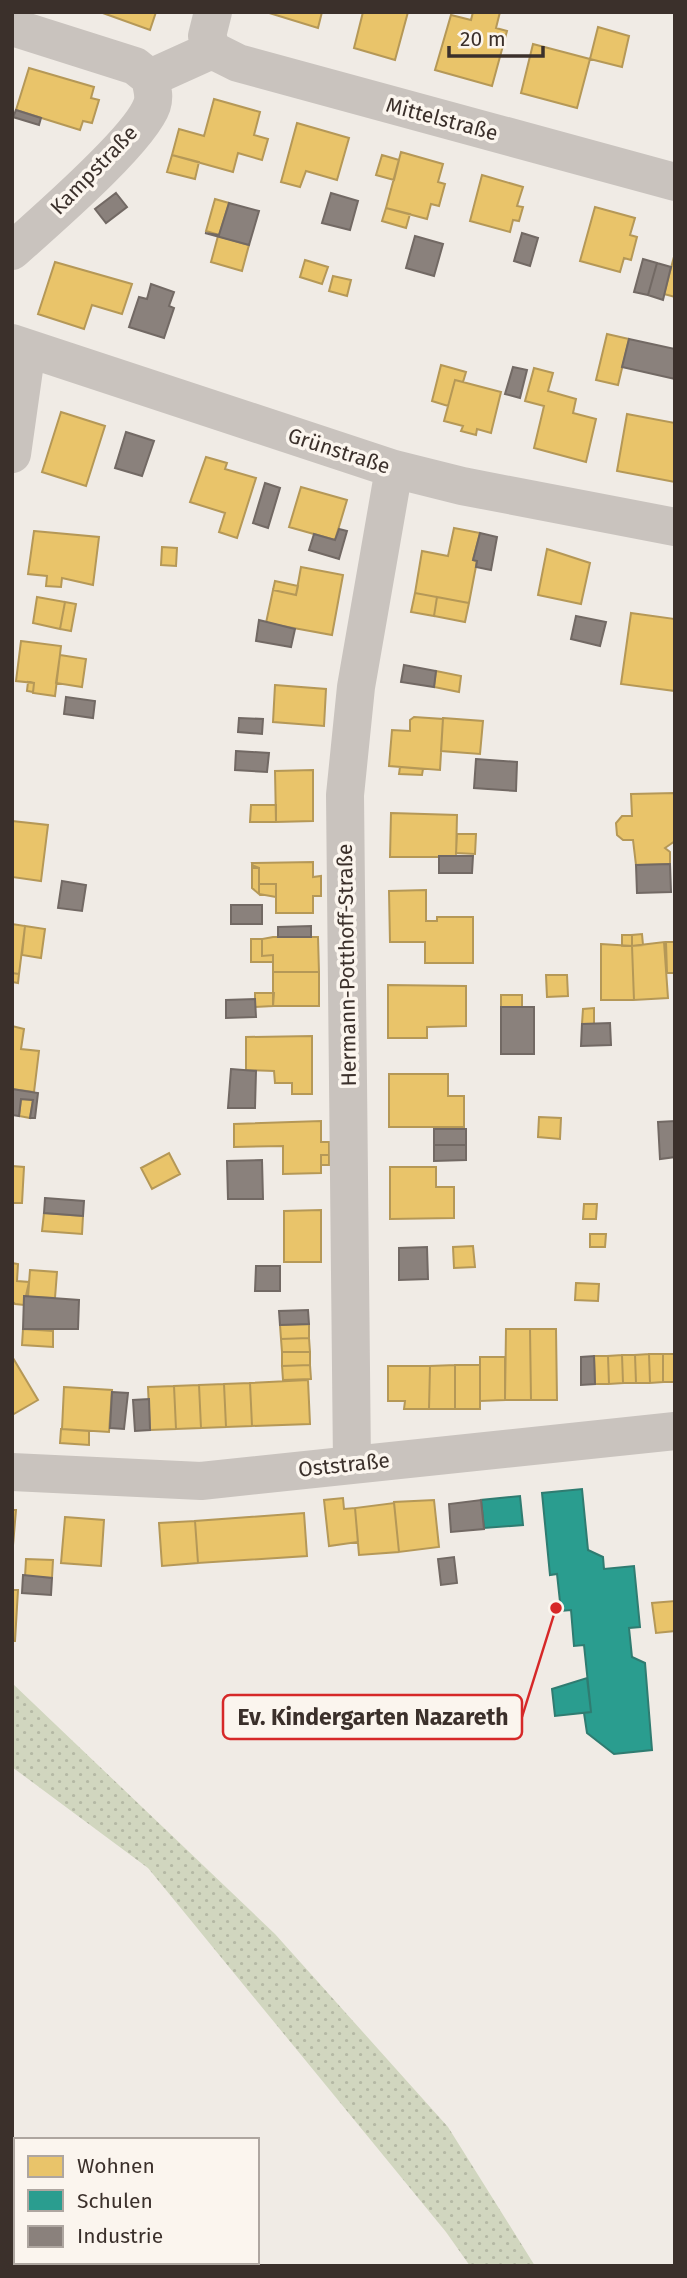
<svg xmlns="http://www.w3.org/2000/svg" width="687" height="2278" font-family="'Fira Sans',sans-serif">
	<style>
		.grass { fill: url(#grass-dots) }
		.homes { fill: #e9c46a; stroke: #b59857; stroke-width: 2 }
		.schools { fill: #2a9d8f; stroke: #2f7c71; stroke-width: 2 }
		.industry { fill: #8a817c; stroke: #726964; stroke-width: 2 }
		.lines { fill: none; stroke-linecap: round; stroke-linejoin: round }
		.minor { stroke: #c9c3be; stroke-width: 38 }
		.labels { text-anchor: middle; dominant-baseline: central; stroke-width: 7; stroke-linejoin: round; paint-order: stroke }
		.street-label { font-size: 21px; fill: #3b302b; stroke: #fbf5ee }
		.leader { fill: none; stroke: #d62828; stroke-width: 2.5 }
		.callout-dot { fill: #d62828; stroke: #fbf5ee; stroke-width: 2.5 }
		.callout { fill: #fbf5ee; stroke: #d62828; stroke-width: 2.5 }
		.callout-label { font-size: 23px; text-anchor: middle; font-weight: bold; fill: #3b302b }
	</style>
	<defs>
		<pattern id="grass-dots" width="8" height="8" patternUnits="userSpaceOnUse" patternTransform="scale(1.75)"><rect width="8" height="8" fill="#d1d6bf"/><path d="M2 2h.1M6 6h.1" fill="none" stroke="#b4b8a4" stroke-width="1.8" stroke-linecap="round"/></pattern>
	</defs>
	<rect width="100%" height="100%" fill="#f0ebe5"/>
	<path class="grass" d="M12,1683l263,251 173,193 87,139h-65l-24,-34 -298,-364 -136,-101z"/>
	<path class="homes" d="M100,12h56l-6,18z
		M266,12h56l-4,16z
		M363,12h45l-13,48 -41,-12z
		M473,12h27l-4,16 11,3 -15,55 -57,-16 16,-55 20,5z
		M598,27l31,9 -7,31 -32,-8z
		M533,44l57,15 -13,49 -56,-15z
		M29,68l65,19 -3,11 8,2 -7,23 -9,-2 -3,9 -64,-20z
		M214,99l46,13 -6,23 14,4 -6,21 -24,-7 -5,19 -61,-17 7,-26 25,7z
		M297,123l52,15 -12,42 -31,-9 -6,16 -19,-5z
		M401,152l42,12 -5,18 7,2 -6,22 -8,-2 -4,15 -41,-11z
		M172,155l27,7 -4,17 -28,-7z
		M382,155l17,5 -5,20 -18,-5z
		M482,175l41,12 -6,19 6,1 -4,14 -6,-1 -3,12 -40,-11z
		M215,199l14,4 -10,32 -13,-4z
		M595,207l40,11 -5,17 7,2 -6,23 -7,-2 -4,14 -40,-11z
		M386,208l24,6 -4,14 -24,-7z
		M218,236l31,9 -7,26 -31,-9z
		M675,253v44l-11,-3z
		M305,260l23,7 -6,17 -22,-7z
		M55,262l77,22 -10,30 -30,-9 -8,24 -46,-15z
		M333,276l18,4 -4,16 -18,-5z
		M607,334l22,5 -11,46 -22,-5z
		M441,365l25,7 -3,10 -8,-2 -7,26 -16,-5z
		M534,368l19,5 -5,18 28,8 -3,14 23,6 -10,43 -52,-14 10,-42 -19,-5z
		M455,380l46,12 -10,41 -14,-4 -1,6 -15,-4 2,-5 -19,-5z
		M61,412l44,14 -19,60 -44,-14z
		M627,414l48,9v59l-58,-11z
		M206,457l21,6 -2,6 31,9 -19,60 -18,-6 6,-19 -35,-11z
		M301,487l46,13 -12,40 -46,-13z
		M454,528l26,5 -7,27 4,1 -8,42 -54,-10 7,-42 26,5z
		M34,531l65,6 -6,48 -31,-7 -1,9 -15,-1 1,-10 -19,-2z
		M162,547l15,1 -1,18 -15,-1z
		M547,549l43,14 -9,41 -43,-9z
		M301,567l42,8 -11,60 -66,-12 7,-33 23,5z
		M275,581l23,5 -2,9 -23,-5z
		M415,593l22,4 -3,19 -23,-4z
		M37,597l28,5 -5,27 -27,-6z
		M437,597l32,6 -4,19 -31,-6z
		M65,602l11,2 -5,27 -11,-2z
		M631,613l44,6v72l-54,-7z
		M21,641l40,5 -6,50 -22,-3 1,-10 -18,-2z
		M60,655l26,4 -4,28 -26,-4z
		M436,671l25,5 -2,16 -25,-5z
		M28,682l6,1 -1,9 -6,-1z
		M275,685l51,4 -2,37 -51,-4z
		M414,717l29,2 -3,51 -51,-4 3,-36 18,1v-11z
		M443,718l40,3 -3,33 -39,-3z
		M400,767l23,2 -1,6 -23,-1z
		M313,770v51l-37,1 -1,-51z
		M675,793v48l-10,7 5,4v12l-34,1 -3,-25h-10l-6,-5 -1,-12 6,-7h10l-1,-22z
		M251,805h25v17h-26z
		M391,813l66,2 -1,42h-66z
		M12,821l36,4 -7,56 -29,-4z
		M457,834h19l-1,20 -19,-1z
		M313,862v15l8,-1v20h-8v17h-37v-29h-17v-16h-5l-2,-5z
		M252,865l7,3v26l-7,-6z
		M259,884h17v13l-17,-3z
		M426,890v31h11v-4h36v46h-48v-21h-35l-1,-51z
		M12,924l13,2 -6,48 -7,-1z
		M25,926l20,3 -4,29 -19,-3z
		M642,934l1,11 -11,1v-11z
		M622,935h10v11h-10z
		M273,937h45l1,35h-46v-17l-11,1v-17z
		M251,939h11v17l11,-1v7h-22z
		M664,942l4,56 -34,2 -2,-54z
		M666,942h9v31h-8z
		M601,944l31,2 2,54h-33z
		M273,972h46v34h-46z
		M12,973l7,1 -1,9 -6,-1z
		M546,975h21l1,21 -21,1z
		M388,985l78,1v40l-39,1v11h-39z
		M255,993h19l-1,13 -18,1z
		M501,995h21v12h-21z
		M594,1008v16h-12l1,-15z
		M12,1026l12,3 -3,20 18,2 -5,41 -22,-3z
		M312,1036v58h-20v-11h-17l-1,-12 -28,-1v-33z
		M389,1074h59v22h16v31h-75z
		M21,1099l12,1 -3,18 -11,-2z
		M539,1117l22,1 -1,21 -22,-2z
		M321,1121v21h8v13h-8v18l-38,1v-28l-49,1v-23z
		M169,1153l11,21 -28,15 -11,-21z
		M321,1155h8v10h-8z
		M12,1166l12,1 -2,36h-10z
		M390,1167h46v20h18v31l-64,1z
		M584,1204h13l-1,15h-13z
		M321,1210v52h-37v-51z
		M44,1213l39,3 -1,18 -40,-3z
		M590,1234h16l-1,13h-15z
		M473,1246l2,21 -21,1 -1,-21z
		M12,1263l6,1 -1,17 12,1 -5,23 -9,-1 -3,-3z
		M30,1270l27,2 -2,26 -27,-1z
		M576,1283l23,1 -1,17 -23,-1z
		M309,1324v14l-28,1 -1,-14z
		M23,1329l30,2v16l-31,-2z
		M506,1329h24l1,71h-26z
		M530,1329h26l1,71h-26z
		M309,1338l1,14h-28l-1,-13z
		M282,1352h28v13l-28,1z
		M649,1354h14v28l-13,1z
		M649,1354l1,29h-14l-1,-28z
		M663,1354h12v28h-12z
		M622,1355h13l1,28h-13z
		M622,1355l1,28 -14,1 -1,-28z
		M594,1356h14l1,28h-14z
		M480,1357h25v43l-25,1z
		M13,1358l25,42 -26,15v-57z
		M310,1365l1,14 -28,1 -1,-14z
		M455,1365v44h-26l1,-43z
		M455,1365h25v44h-25z
		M388,1366h42l-1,43h-25l1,-8h-17z
		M308,1380l2,44 -58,2 -2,-43z
		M250,1383l2,43 -26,1 -2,-43z
		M224,1384l2,43 -25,1 -2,-43z
		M199,1385l2,43 -25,1 -2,-43z
		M174,1386l2,43 -26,1 -2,-43z
		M64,1387l48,3 -3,42 -47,-3z
		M61,1429l28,2v14l-29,-2z
		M343,1498l1,11 11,-1 3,34 -29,4 -5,-46z
		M434,1500l5,47 -40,5 -5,-50z
		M394,1503l5,49 -40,3 -4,-47z
		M12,1510h4l-4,47z
		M304,1513l3,43 -109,7 -3,-42z
		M65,1517l39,3 -3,46 -40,-3z
		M195,1521l3,42 -36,3 -3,-43z
		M26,1559l27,1 -1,18 -27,-1z
		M12,1590h6l-3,51h-3z
		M675,1601v30l-19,2 -4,-30z"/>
	<path class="schools" d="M582,1489l6,61 15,7 1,12 30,-3 6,61 -11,1 3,29 13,6 7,87 -38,4 -27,-21 -3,-20 7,-1 -7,-67 -10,1 -3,-36 -10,1 -4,-37 -7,1 -8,-82z
		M520,1496l3,29 -39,3 -3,-28z
		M587,1678l4,34 -36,4 -3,-27z"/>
	<path class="industry" d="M16,110l25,8 -2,7 -26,-8z
		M116,193l11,14 -21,16 -11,-14z
		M331,193l27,8 -8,29 -28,-7z
		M229,203l30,8 -10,34 -44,-12 14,2z
		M522,233l16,5 -8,28 -16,-5z
		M415,236l28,8 -9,32 -28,-8z
		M643,259l14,4 -9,32 -14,-3z
		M657,263l14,4 -8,33 -15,-5z
		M151,284l23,8 -5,14 5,2 -10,30 -35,-11 10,-30 8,2z
		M629,339l46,10v30l-53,-12z
		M513,367l14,3 -7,28 -15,-4z
		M126,432l28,9 -12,35 -27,-8z
		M265,483l15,5 -12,40 -15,-5z
		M339,529l8,2 -8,28 -30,-9 5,-16 21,6z
		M480,533l17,4 -6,33 -15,-3 1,-6 -4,-1z
		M576,616l30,6 -6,24 -29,-7z
		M259,620l36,9 -4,18 -35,-6z
		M404,665l32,6 -2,16 -33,-5z
		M66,697l29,4 -2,17 -29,-4z
		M239,718l24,1 -1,15 -24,-2z
		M236,751l33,2 -2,19 -32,-2z
		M476,759l41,3 -1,29 -42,-3z
		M439,856h34l-1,17h-33z
		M670,864l1,28 -34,1 -1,-28z
		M62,881l24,4 -4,26 -24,-3z
		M231,905h31v19h-31z
		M311,926v11h-33v-10z
		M255,999l1,18 -30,1v-18z
		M501,1007h33v47h-33z
		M610,1023l1,22 -30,1 1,-22z
		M231,1069l25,2 -1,37h-27z
		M12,1089l26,4 -3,25h-5l3,-18 -12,-1 -2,17 -7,-1z
		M675,1121v36l-15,2 -2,-37z
		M434,1129h32v16h-32z
		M434,1145h32v15l-32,1z
		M262,1160l1,39h-35l-1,-38z
		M45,1198l39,3 -1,15 -39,-3z
		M427,1247l1,32 -29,1v-32z
		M256,1266h24v25h-25z
		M24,1296l55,4 -1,29h-55z
		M308,1310l1,14 -29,1 -1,-14z
		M594,1356l1,28 -14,1v-28z
		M112,1392l16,1 -4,36 -14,-1z
		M149,1399l1,31 -15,1 -2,-31z
		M481,1500l3,29 -33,3 -2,-28z
		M454,1557l3,26 -16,2 -3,-26z
		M23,1575l29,3 -1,17 -29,-2z"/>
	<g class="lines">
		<path class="minor" d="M12,27l123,39 15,12
			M212,50l26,13 437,119
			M212,50l-5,-14 6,-24
			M150,78l62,-28
			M12,251c31,-28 128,-111 140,-146 3,-9 0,-17 -2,-27
			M12,343l382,126 68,17 213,41
			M12,454l15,-106
			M352,1464l-7,-669 11,-108 38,-218
			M12,1472l189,9 474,-50"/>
	</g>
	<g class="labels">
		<g class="street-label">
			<text transform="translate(442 119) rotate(15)">Mittelstraße</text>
			<text transform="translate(94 170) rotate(-46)">Kampstraße</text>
			<text transform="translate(339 451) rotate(18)">Grünstraße</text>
			<text transform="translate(347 965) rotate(-91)">Hermann-Potthoff-Straße</text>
			<text transform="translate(344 1465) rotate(-6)">Oststraße</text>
		</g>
	</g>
	<path class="leader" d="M556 1608L522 1717"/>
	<circle class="callout-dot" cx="556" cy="1608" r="7"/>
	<rect class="callout" x="223" y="1695" width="299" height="44" rx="7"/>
	<g class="callout-label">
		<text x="373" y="1725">Ev. Kindergarten Nazareth</text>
	</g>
	<rect width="687" height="2278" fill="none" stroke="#3b302b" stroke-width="28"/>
	<rect x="14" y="2138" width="245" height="126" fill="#fbf5ee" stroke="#aea6a0" stroke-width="2"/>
	<rect x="28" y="2156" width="35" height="21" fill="#e9c46a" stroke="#aea6a0" stroke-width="2"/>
	<text x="77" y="2173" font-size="21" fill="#3b302b">Wohnen</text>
	<rect x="28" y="2190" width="35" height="21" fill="#2a9d8f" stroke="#aea6a0" stroke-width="2"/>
	<text x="77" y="2208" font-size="21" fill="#3b302b">Schulen</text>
	<rect x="28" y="2226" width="35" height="21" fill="#8a817c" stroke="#aea6a0" stroke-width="2"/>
	<text x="77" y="2243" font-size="21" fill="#3b302b">Industrie</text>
	<path d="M449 46v10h94v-10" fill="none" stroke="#3b302b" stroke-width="3.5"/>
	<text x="460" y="46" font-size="21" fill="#3b302b" stroke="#fbf5ee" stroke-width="5" paint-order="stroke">20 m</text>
</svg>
